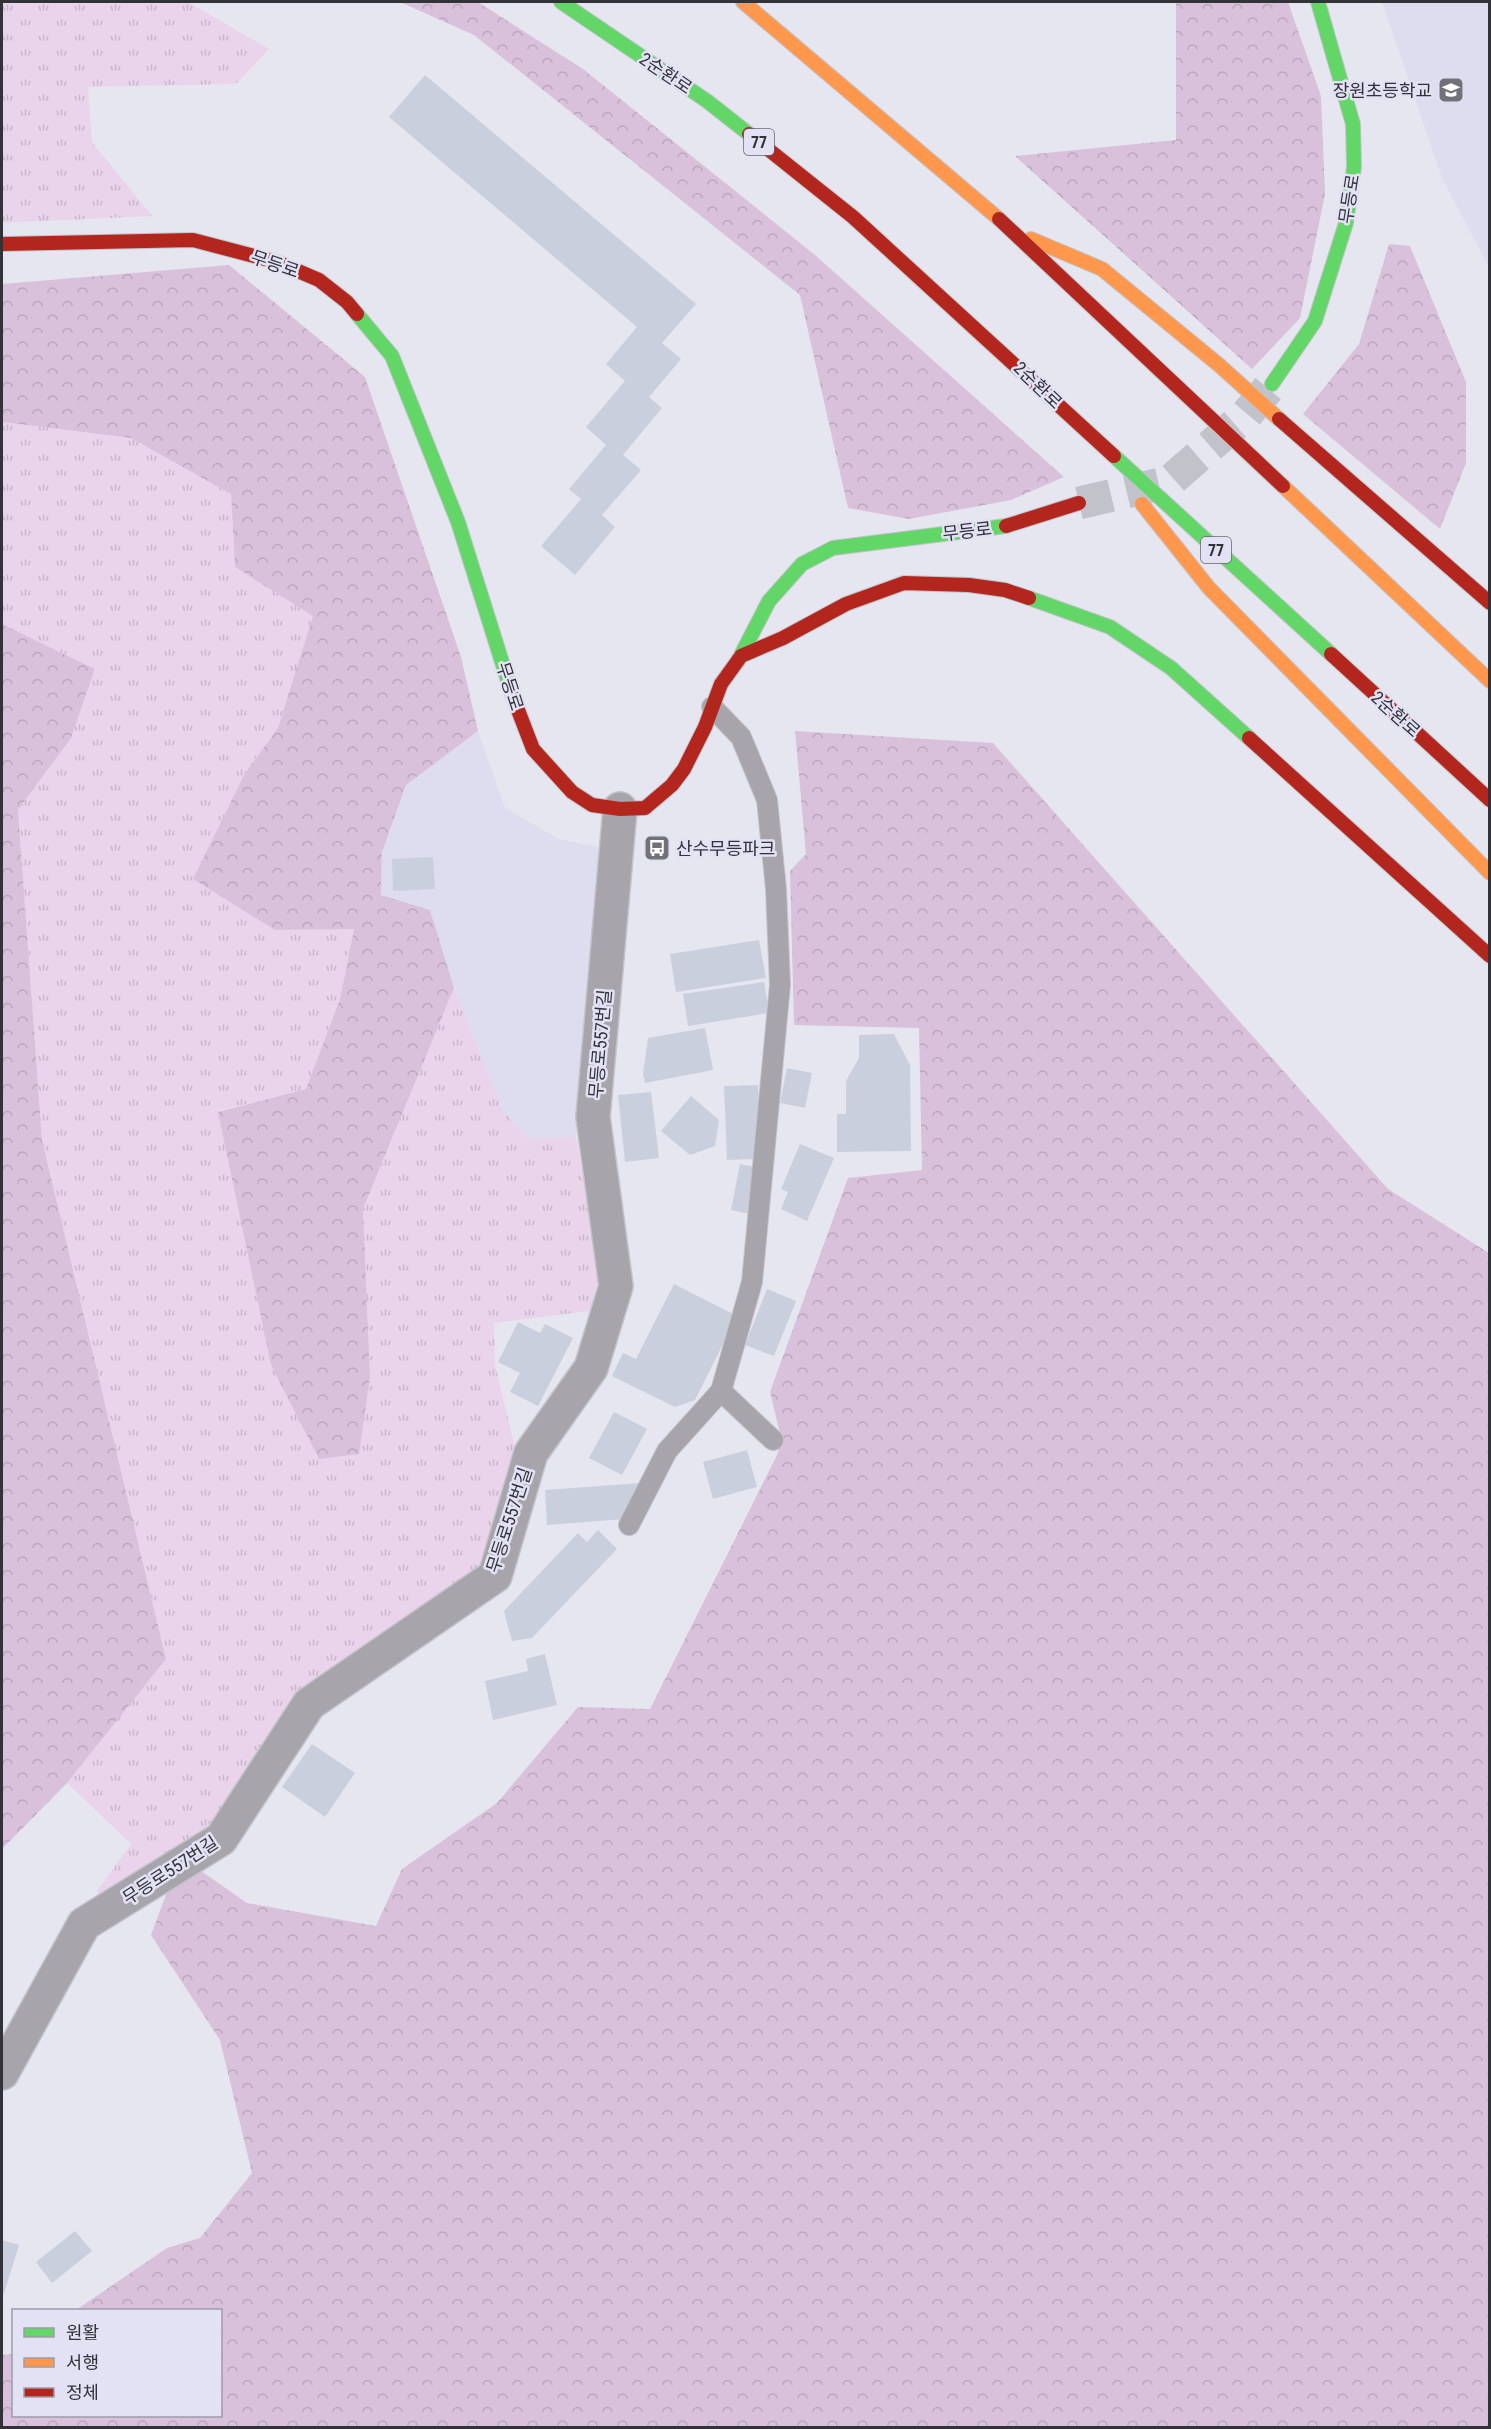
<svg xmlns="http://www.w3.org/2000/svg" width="1491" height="2429" font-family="'Roboto Condensed','Noto Sans KR',sans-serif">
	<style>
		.built { fill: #ddddef }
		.grass { fill: url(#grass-tufts) }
		.forest { fill: url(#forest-crowns) }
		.building { fill: #cacfdd }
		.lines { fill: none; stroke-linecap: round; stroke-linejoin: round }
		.secondary-tunnel { stroke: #c2c2cb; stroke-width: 33; stroke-dasharray: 33 16; stroke-linecap: butt }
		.lane-casing { stroke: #c3c3cb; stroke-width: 22 }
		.street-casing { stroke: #c3c3cb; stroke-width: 36 }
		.fast-casing { stroke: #c3c3cb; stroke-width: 16 }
		.slow-casing { stroke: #c3c3cb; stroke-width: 16 }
		.jam-casing { stroke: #c3c3cb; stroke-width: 16 }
		.lane { stroke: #a7a4ab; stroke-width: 20 }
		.street { stroke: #a7a4ab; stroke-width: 33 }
		.fast { stroke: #63d668; stroke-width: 14 }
		.slow { stroke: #ff974d; stroke-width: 14 }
		.jam { stroke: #b3261e; stroke-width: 14 }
		.labels { text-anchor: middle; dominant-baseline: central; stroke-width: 5; stroke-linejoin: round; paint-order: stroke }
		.shield { fill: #e3e2f4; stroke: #676771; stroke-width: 1.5 }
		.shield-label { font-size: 16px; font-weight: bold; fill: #323239 }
		.street-label { font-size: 18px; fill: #323239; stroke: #e3e2f4 }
		.poi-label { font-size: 18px; fill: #323239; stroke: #e3e2f4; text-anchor: end }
	</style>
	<defs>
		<pattern id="grass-tufts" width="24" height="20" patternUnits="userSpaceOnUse" patternTransform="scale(1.5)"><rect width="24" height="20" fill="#ead4ec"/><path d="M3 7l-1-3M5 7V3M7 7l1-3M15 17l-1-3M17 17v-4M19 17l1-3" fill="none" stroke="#c9b6cb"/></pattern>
		<pattern id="forest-crowns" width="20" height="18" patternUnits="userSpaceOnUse" patternTransform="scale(1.5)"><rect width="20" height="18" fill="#d9c1db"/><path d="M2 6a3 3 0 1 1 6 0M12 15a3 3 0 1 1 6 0" fill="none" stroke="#bba6bd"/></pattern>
	</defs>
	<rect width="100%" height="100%" fill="#e6e6f0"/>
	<path class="built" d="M1382,2h107v265l-47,-89z
		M478,731l27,77 54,31 43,9 -26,289 -48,1 -25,-27 -49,-122 -24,-79 -49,-15 1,-43 24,-67z"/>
	<path class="grass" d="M2,2h186l81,47 -33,35 -148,3 4,55 60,74 -150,7z
		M2,422l129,16 100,56 4,73 79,49 -36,112 -33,45 30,157 79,-2 -14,71 -34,90 -88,22 152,266 -7,-168 91,-221 49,123 25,27 48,-1 23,138 -9,36 -96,12 1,41 22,93 -36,112 -182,130 -47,83 -75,73 -74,47 -6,-11 34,-47 -64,-61 99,-125 -124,-518 -24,-330 53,-72 24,-69 -93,-45z"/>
	<path class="forest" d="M400,2h78l105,67 232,186 249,222 -53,23 -102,19 -61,-11 -48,-213 -326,-260z
		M1176,2h112l33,94 4,98 -25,124 -48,51 -237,-213 161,-16z
		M1389,244l21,2 56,136v81l-26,66 -137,-115 56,-70z
		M229,265l136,112 96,280 17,74 -72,54 -24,67 -1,43 49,15 24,78 -91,221 7,168 -11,77 -40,5 -48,-94 -53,-253 88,-23 34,-90 14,-70 -79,1 -82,-51 52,-106 33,-45 35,-112 -78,-49 -4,-73 -100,-56 -129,-16v-138z
		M2,624l93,45 -24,69 -53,72 24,330 124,519 -99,124 -65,66z
		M795,731l198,12 395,446 101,64v1174l-1487,1v-73l11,-1 1,62h206v-106h-144l91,-62 33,-10 52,-65 -32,-133 -69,-105 16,-43 34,-21 46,32 129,23 26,-57 95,-66 81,-96 72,2 128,-256 2,-19 -10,-42 78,-214 74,-8 -3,-142 -125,-3 -4,-154 16,-17z"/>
	<path class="building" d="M425,75l271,229 -34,39 19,16 -32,38 13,11 -39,47 18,15 -39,45 13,12 -40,48 -34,-29 40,-47 -12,-10 37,-44 -20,-18 39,-46 -19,-17 31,-37 -248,-210z
		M433,857l2,32 -42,2 -1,-32z
		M759,940l7,38 -90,14 -6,-38z
		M764,982l5,31 -81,13 -5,-32z
		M705,1028l8,42 -68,13 -2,-9 5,-36z
		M894,1034l16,31 1,86 -74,1v-38h9v-33l13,-23v-23z
		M787,1068l25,5 -7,35 -25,-5z
		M758,1085l2,74 -33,1 -3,-74z
		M651,1092l8,66 -34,4 -7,-67z
		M691,1096l28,24 -4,26 -25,9 -29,-24z
		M800,1144l34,14 -27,63 -26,-12 7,-17 -7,-3z
		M740,1164l19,4 -9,46 -19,-4z
		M674,1284l63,32 -42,84 -20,7 -63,-31 11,-23 13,6z
		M767,1289l29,12 -22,55 -29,-11z
		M518,1322l22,11 5,-9 28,14 -35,68 -28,-14 10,-19 -22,-11z
		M614,1412l33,17 -25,46 -33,-17z
		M747,1450l10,37 -44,12 -10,-37z
		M641,1483l-17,36 -77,6 -2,-35z
		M598,1530l19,19 -85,89 -20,3 -8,-30 74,-78 9,9z
		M545,1654l12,51 -64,15 -8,-39 43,-10 -2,-12z
		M312,1744l43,29 -30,44 -43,-30z
		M75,2231l17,20 -40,32 -16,-21z
		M2,2240l17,5 -17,55z"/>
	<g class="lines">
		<path class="secondary-tunnel" d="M1079,503l90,-21 78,-68 25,-30"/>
		<g class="lane-casing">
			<path id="lane" d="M721,1391l52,49
				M629,1525l38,-74 54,-60 31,-109 28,-297 -4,-96 -9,-89 -26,-63 -29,-30"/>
		</g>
		<g class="street-casing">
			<path id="street" d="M2,2073l82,-149 137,-85 88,-135 186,-128 36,-123 60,-85 25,-82 -23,-169 27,-308"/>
		</g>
		<g class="fast-casing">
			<path id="fast" d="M561,2l146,99 42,33
				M357,314l35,42 66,166 55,175
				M1272,384l43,-63 31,-98 8,-56 -1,-43 -35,-122
				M1114,456l217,198
				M1029,598l81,29 61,41 78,70
				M739,659l30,-58 33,-37 31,-16 173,-22"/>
		</g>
		<g class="slow-casing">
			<path id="slow" d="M743,2l256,217
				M1031,239l71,30 117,96 60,54
				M1283,486l207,195
				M1142,504l67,84 281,285"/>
		</g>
		<g class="jam-casing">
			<path id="jam" d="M749,134l104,83 261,239
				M999,219l284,267
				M2,244l191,-4 84,22 42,18 28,22 10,12
				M1279,419l211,184
				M1006,526l73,-23
				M1331,654l159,146
				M741,656l42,-18 63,-34 58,-21 65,2 36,5 24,8
				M513,697l20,52 39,43 20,13 28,4 25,-1 27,-23 12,-16 21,-42 16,-43 18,-25
				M1249,738l241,218"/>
		</g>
		<use href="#lane" class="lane"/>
		<use href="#street" class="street"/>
		<use href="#fast" class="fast"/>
		<use href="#slow" class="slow"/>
		<use href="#jam" class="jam"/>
	</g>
	<defs>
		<g id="school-square" transform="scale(1.35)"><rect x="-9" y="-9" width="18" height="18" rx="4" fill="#717179" stroke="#e3e2f4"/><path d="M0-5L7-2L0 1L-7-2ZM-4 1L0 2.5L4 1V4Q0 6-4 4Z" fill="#fff"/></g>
		<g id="bus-square" transform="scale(1.35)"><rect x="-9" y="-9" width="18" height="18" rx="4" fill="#717179" stroke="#e3e2f4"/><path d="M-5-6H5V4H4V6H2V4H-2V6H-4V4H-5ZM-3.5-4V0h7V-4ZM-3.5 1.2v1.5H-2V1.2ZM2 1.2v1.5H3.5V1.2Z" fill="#fff"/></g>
	</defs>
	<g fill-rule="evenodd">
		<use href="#school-square" x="1451" y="90"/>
		<use href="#bus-square" x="657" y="848"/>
	</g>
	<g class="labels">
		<g class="shield">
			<rect x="744" y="129" width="30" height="26" rx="4.5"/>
			<rect x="1201" y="537" width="30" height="26" rx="4.5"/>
		</g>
		<g class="shield-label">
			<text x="759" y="142">77</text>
			<text x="1216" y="550">77</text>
		</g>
		<g class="street-label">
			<text transform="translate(666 73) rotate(34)">2순환로</text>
			<text transform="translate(1349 199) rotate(-81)">무등로</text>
			<text transform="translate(275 264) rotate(19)">무등로</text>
			<text transform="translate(1038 385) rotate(44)">2순환로</text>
			<text transform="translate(967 531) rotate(-7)">무등로</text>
			<text transform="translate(510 686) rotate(72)">무등로</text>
			<text transform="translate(1396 714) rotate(42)">2순환로</text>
			<text transform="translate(600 1044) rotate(-85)">무등로557번길</text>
			<text transform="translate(509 1520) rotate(-72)">무등로557번길</text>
			<text transform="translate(170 1870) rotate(-33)">무등로557번길</text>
		</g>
		<g class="poi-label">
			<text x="1432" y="90">장원초등학교</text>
			<text x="676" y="848" text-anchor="start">산수무등파크</text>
		</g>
	</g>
	<rect width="1491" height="2429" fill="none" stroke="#323239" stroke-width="6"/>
	<rect x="12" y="2309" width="210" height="108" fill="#e3e2f4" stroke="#9c9ca9" stroke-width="1.5"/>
	<rect x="24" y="2328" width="30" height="9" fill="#63d668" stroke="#9c9ca9" stroke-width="1.5"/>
	<text x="66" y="2339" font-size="18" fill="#323239">원활</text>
	<rect x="24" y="2358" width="30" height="9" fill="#ff974d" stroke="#9c9ca9" stroke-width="1.5"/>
	<text x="66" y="2369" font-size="18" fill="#323239">서행</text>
	<rect x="24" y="2388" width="30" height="9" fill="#b3261e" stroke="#9c9ca9" stroke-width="1.5"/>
	<text x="66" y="2399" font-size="18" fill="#323239">정체</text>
</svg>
